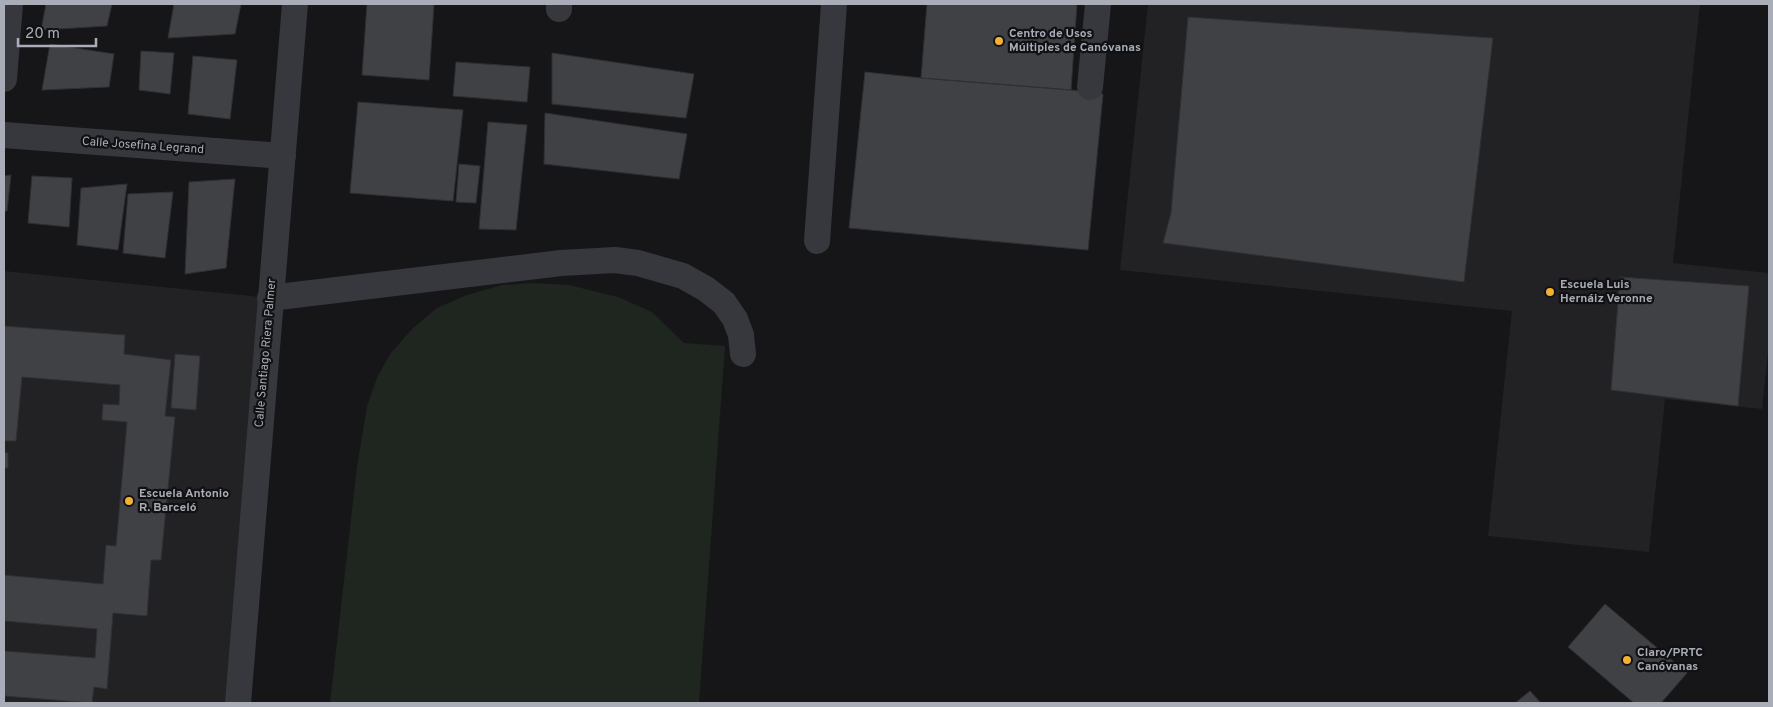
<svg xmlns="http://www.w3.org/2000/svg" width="1773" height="707" font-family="Overpass,sans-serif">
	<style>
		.built { fill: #222225 }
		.green { fill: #1e261f }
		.building { fill: #404145; stroke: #303034 }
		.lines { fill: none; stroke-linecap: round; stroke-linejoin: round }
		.minor { stroke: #37383d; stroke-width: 26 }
		.poi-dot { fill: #f2b134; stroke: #111113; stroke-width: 2 }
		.labels { text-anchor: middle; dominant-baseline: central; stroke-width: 4.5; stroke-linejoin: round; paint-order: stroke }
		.poi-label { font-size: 12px; font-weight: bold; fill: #a8adb8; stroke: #111113; text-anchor: start }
		.street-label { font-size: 12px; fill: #a8adb8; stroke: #111113 }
	</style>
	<rect width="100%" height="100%" fill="#161618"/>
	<path class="built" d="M1148,4h552l-27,259 96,10v70l-7,66 -97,-10 -16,153 -161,-16 24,-225 -392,-41z
		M4,271l266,27 -32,405h-234z"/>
	<path class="green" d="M534,283l35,2 49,12 34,15 32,31 41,3 -26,357h-369l27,-236 10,-61 10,-28 13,-24 23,-26 24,-20 30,-13 35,-10z"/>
	<path class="building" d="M46,4h66l-5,22 -66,4z
		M174,4h67l-6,30 -67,4z
		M367,4h67l-5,76 -67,-5z
		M927,4h150l-6,86 -150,-12z
		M1188,17l305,21 -29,244 -301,-39 8,-30z
		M50,44l64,10 -5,33 -67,3z
		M141,51l33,2 -4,41 -31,-4z
		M552,53l142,21 -8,44 -134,-14z
		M193,56l44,4 -7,59 -42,-5z
		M456,62l74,5 -3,35 -74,-6z
		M865,72l56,6 150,12 32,4 -15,156 -239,-22z
		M358,102l105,8 -10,91 -103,-8z
		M545,113l142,21 -8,45 -135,-15z
		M488,122l39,3 -11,105 -37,-1z
		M459,164l21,2 -4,37 -20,-1z
		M11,175l-4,36h-3v-35z
		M32,176l40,2 -3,49 -41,-4z
		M235,179l-9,89 -41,6 4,-92z
		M127,184l-9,66 -41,-5 4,-57z
		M173,192l-8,66 -42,-5 5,-59z
		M1620,277l129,9 -11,120 -127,-16z
		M4,326l121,9 -1,19 47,6 -6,56 10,1 -14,143h-10l-4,56 -34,-3 -6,76 -13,-2 -2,16 -88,-7v-45l91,7 2,-29 -93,-8v-46l99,9 3,-39 10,1 11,-124 -25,-2 1,-16 16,1 1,-20 -98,-8 -6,64h-12z
		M175,354l25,2 -4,54 -25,-2z
		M4,452l4,1v15h-4z
		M1605,604l82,69 -26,30h-27l-66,-56z
		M1530,691l11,12h-26z"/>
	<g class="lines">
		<path class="minor" d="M559,9v-5
			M4,79l6,-75
			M1090,87l8,-83
			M4,135l279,21
			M817,241l17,-237
			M270,298l291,-35 54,-3 23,3 45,13 23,13 18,14 11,16 6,16 2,19
			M238,703l57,-699"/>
	</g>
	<g class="poi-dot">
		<circle cx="999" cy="41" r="5"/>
		<circle cx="1550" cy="292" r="5"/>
		<circle cx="129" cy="501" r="5"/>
		<circle cx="1627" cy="660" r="5"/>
	</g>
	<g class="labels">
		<g class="poi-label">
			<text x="1009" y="34">Centro de Usos<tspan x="1009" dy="14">Múltiples de Canóvanas</tspan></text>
			<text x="1560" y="285">Escuela Luis<tspan x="1560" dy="14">Hernáiz Veronne</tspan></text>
			<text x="139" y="494">Escuela Antonio<tspan x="139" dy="14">R. Barceló</tspan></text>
			<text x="1637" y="653">Claro/PRTC<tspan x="1637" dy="14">Canóvanas</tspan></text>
		</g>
		<g class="street-label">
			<text transform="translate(143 146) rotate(4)">Calle Josefina Legrand</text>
			<text transform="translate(266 353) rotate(-85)">Calle Santiago Riera Palmer</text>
		</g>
	</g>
	<rect width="1773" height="707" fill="none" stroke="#a8adb8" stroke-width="10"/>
	<path d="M18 38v8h78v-8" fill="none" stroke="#a8adb8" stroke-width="2.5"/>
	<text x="25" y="38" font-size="15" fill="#a8adb8" stroke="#111113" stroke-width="4" paint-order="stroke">20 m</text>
</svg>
